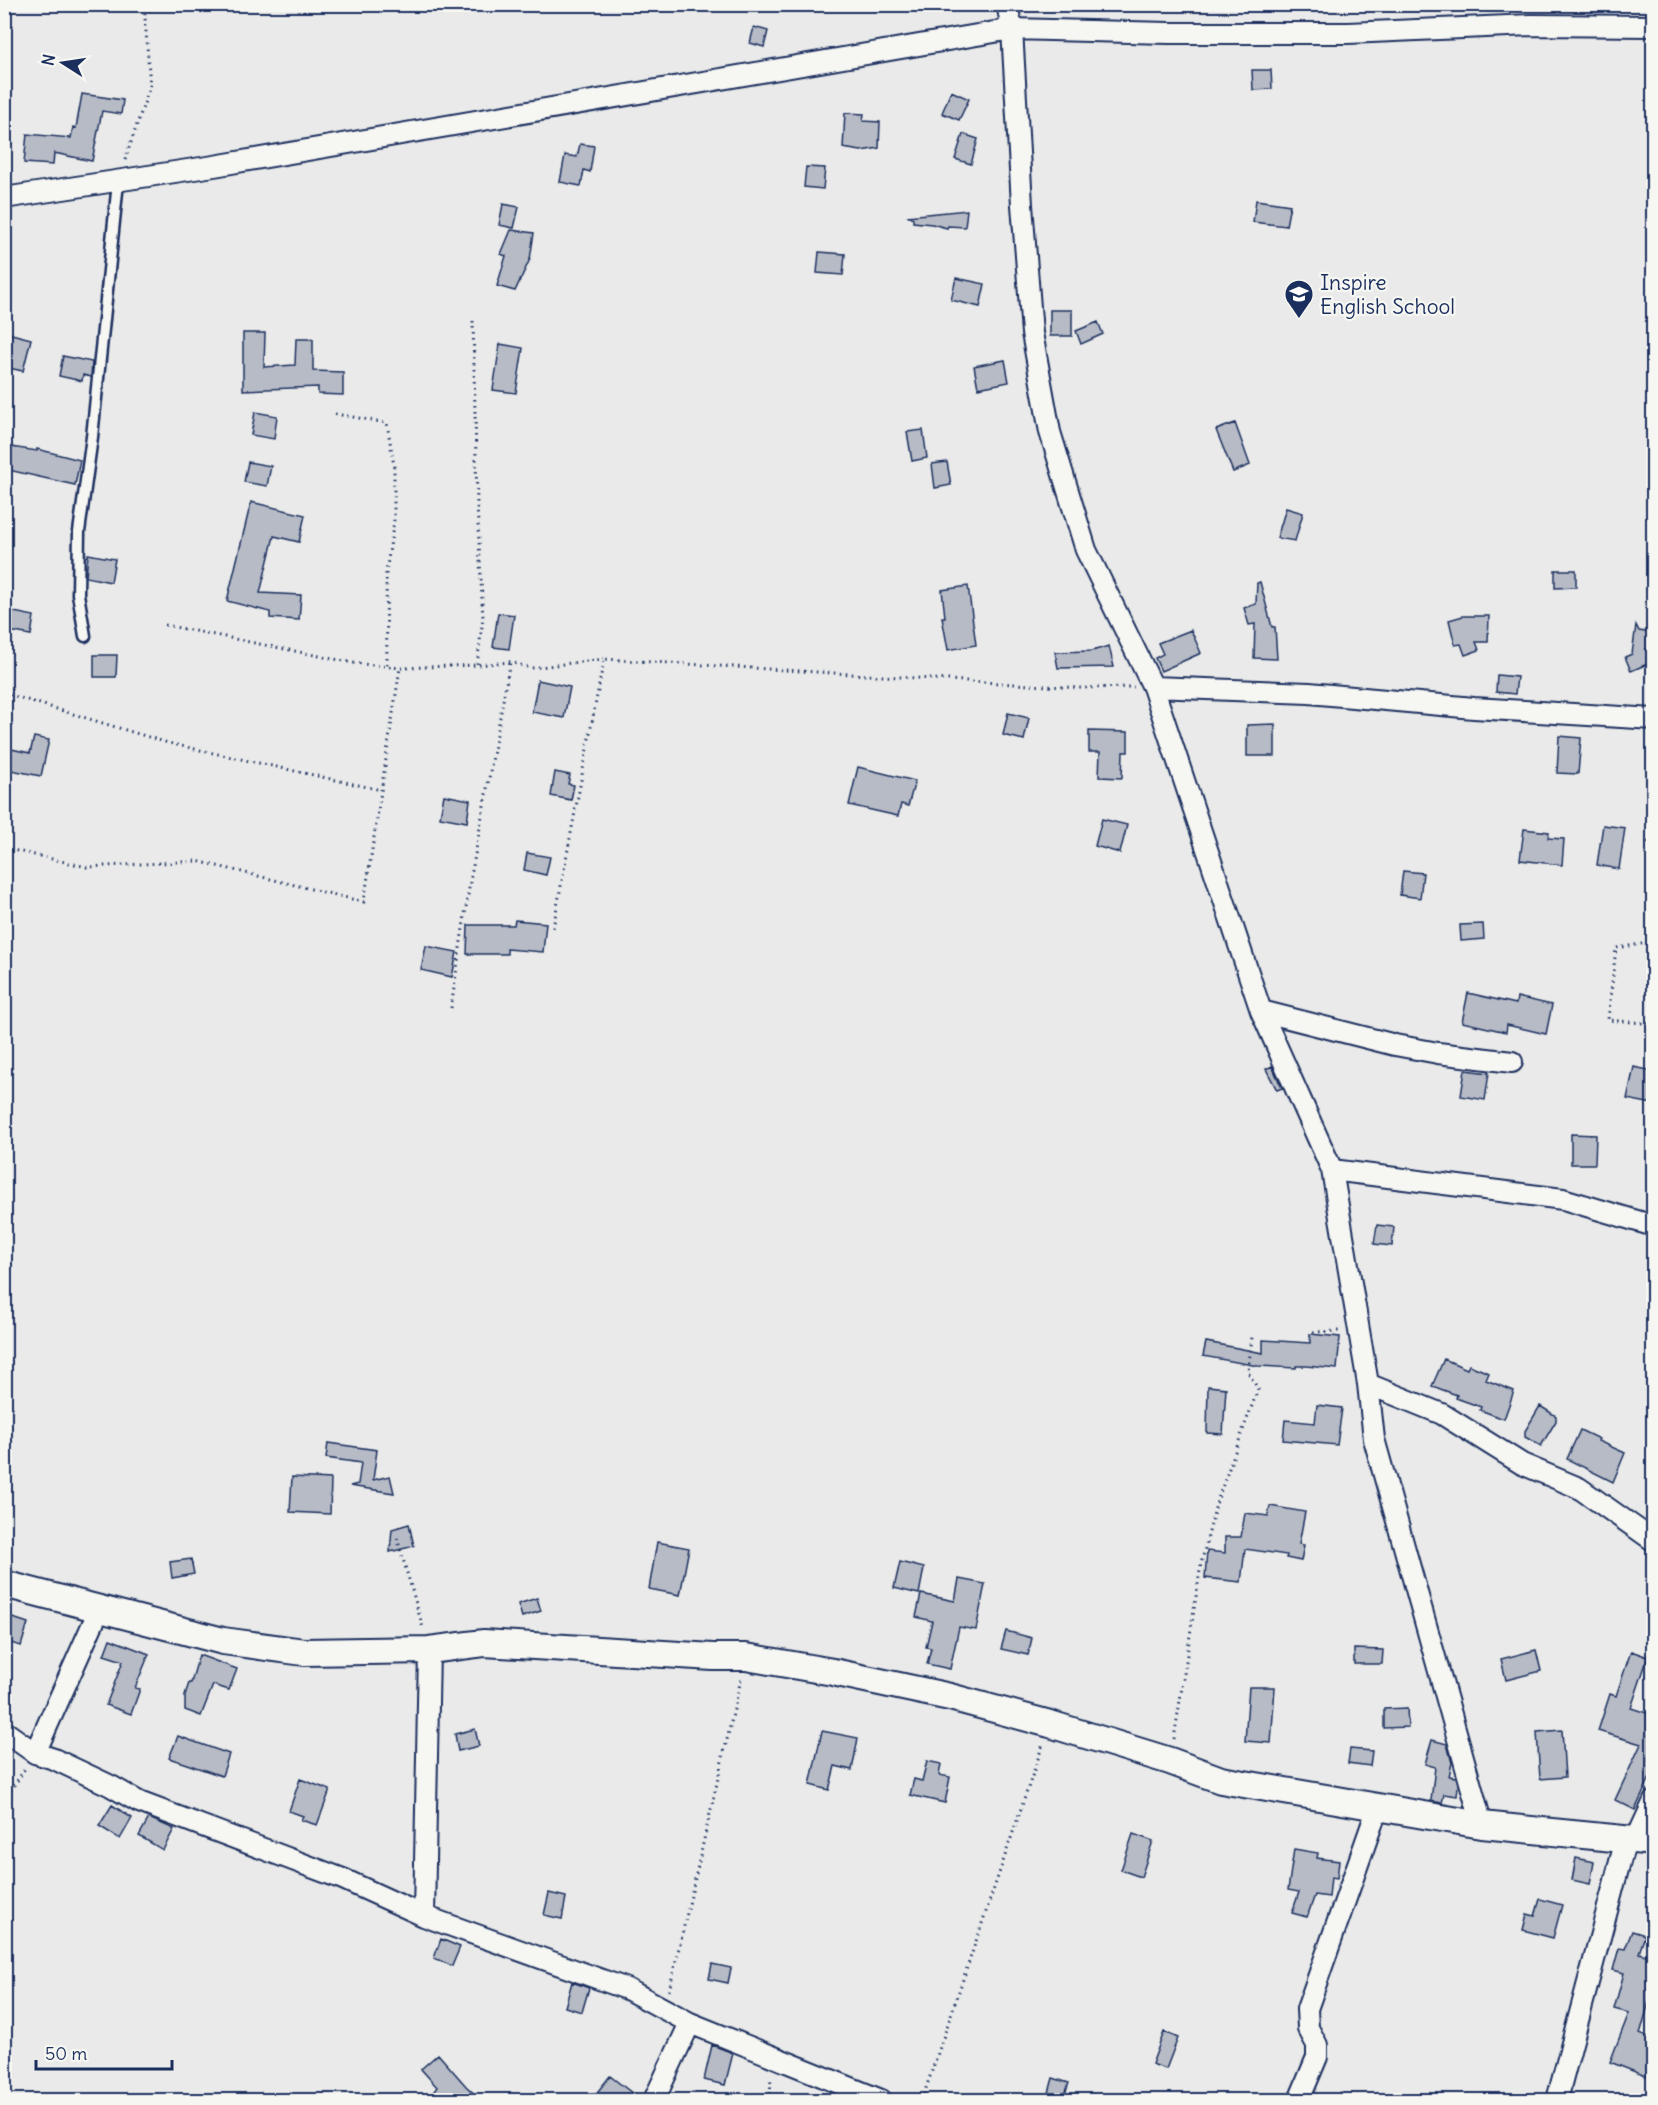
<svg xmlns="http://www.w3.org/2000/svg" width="1658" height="2105" font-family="Delius,sans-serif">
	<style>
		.building { fill: #b6bbc6; stroke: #1b2f5e; stroke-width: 1.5 }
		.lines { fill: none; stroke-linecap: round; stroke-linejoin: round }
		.service-casing { stroke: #1b2f5e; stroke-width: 15 }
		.minor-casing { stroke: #1b2f5e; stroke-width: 24 }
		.tertiary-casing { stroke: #1b2f5e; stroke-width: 30 }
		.path { stroke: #1b2f5e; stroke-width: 3; stroke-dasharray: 1.5 4.5; stroke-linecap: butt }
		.service { stroke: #f6f6f2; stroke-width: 10 }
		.minor { stroke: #f6f6f2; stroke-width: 20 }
		.tertiary { stroke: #f6f6f2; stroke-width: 26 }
		.labels { text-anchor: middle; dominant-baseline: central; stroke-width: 4.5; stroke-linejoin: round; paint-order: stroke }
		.poi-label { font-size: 21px; fill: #1b2f5e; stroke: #f6f6f2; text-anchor: start }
	</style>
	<rect width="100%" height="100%" fill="#e9eae9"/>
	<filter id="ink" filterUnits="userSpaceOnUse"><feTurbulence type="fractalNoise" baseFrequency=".0167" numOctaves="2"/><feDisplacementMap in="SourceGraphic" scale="12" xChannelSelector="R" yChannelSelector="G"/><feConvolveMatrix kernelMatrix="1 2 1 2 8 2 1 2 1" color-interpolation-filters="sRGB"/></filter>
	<g filter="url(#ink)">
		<path class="building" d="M754,27l14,4 -4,16 -14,-4z
			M1252,70h19l1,19 -19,1z
			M951,91l18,8 -10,21 -17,-7z
			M82,94l41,6 -2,14 -19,-3 -10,50 -38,-8 -1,12 -29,-2 3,-29 44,4 2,-11 3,1z
			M845,113l19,1 -1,7 17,1 -1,26 -18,3 -18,-3z
			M963,134l15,5 -7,25 -16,-5z
			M580,144l14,2 -4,26 -6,-2 -3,16 -21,-4 5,-27 12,2z
			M806,167l19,1 -2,21 -19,-2z
			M1256,200l34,5 -4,21 -33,-4z
			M503,204l16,3 -5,21 -15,-3z
			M967,210l-2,17 -17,-1 -1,2 -15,-4 -19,-2v-4l-6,-2z
			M511,230l23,3 -4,26 -15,32 -18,-5 9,-30 -5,-2z
			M819,252l26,2 -2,21 -26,-2z
			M956,278l29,6 -5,23 -29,-7z
			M1050,310h22v26h-22z
			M1098,322l5,12 -22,10 -5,-13z
			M4,332l27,7 -8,32 -19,-4z
			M243,333h22l-1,34 31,-2 1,-26h17v32l30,1v23l-25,-1v-7l-75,3z
			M500,344l23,4 -7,45 -23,-3z
			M63,356l29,6 -1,15 -8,-2 -1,6 -23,-5z
			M1005,360l4,22 -31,6 -4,-22z
			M255,412l22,4 -3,23 -23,-4z
			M1235,423l15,42 -17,7 -17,-42z
			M923,430l4,28 -15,3 -5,-29z
			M4,446l33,5v-2l43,11 -5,25 -71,-16z
			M248,462l23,4 -4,20 -23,-4z
			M947,462l4,23 -16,3 -3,-24z
			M251,502l54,13 -6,27 -25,-6 -14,57 41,2 -2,25 -29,-2v-6l-43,-11z
			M1286,508l17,5 -8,28 -18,-3z
			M88,554l27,5 -4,23 -25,-5z
			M1555,570h21v17l-21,1z
			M1260,582l12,45h3l2,32 -23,-1 1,-34 -6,1 -5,-17 12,-4 1,-21z
			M968,586l8,59 -28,5 -6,-33h3l-3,-27z
			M4,610l30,6 -3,19 -27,-5z
			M498,613l16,2 -5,34 -16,-2z
			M1463,616h26l-1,26h-12l3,8 -14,5 -4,-11 -6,1 -6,-25z
			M1636,625l3,6 14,2v15l-7,1 6,13 -21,9 -6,-14 7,-3z
			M1191,630l10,23 -40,18 -6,-13 8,-4 -5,-11z
			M1109,646l5,21 -56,1 -3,-16 37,-1z
			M94,655h23l-1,22h-22z
			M1497,675l20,2 -2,17 -19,-2z
			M538,680l32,7 -6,31 -32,-6z
			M1008,713l21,5 -5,22 -21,-5z
			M1275,724v32h-28v-31z
			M1089,731l39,1v20h-5l-1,26 -23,-1 1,-25h-11z
			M1559,736l22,2 -3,36 -21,-1z
			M34,737l15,3 -8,36 -35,-7 5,-20 19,4z
			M858,767l57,14 -7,25 -7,-2 -3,12 -49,-11z
			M555,772l15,3 -2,9 6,1 -3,15 -20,-4z
			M444,795l26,5 -3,22 -27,-5z
			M1102,819l25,6 -7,28 -25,-7z
			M1603,825l22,3 -6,41 -22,-4z
			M1524,829l25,3 -1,6 16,1 -2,26 -42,-5z
			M527,853l23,4 -4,18 -22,-5z
			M1403,871l20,2 -3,25 -20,-3z
			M515,920l31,3 -3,29 -36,-3v5h-40l1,-29h46z
			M1483,924l1,15 -23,2 -1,-16z
			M426,946l31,6 -5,25 -31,-7z
			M1468,993l48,11 1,-7 35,8 -6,29 -39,-9 -1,7 -44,-10z
			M1272,1066l10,22 -5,2 -11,-21z
			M1634,1067l19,4v33l-26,-5z
			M1465,1070l24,3 -4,27 -24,-4z
			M1571,1134l25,1 -1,29h-24z
			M1377,1225l17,2 -2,19 -18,-2z
			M1310,1334l30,3 -3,32 -31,-3h-10v2l-38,-2 -55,-10 3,-14 57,11v-13l47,3z
			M1444,1359l23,10 2,-4 20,8 -3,7 28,11 -10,28 -24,-9 1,-3 -25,-9 1,-3 -25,-9z
			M1208,1386l18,2 -3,46 -16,-1z
			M1317,1405l25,3 -5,37 -54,-5 2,-20 30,3z
			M1540,1406l16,10v5l-15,25 -16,-9v-6z
			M1580,1430l19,9 -1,2 27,12 -12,29 -46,-23z
			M328,1443l49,7 -4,30 17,-4 4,17 -44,-7 8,-2 3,-21 -35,-5z
			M292,1477l39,2 -1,35 -40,-2z
			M1270,1506l35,6 -6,32 5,1 -3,16 -15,-3 1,-3 -42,-6 -4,33 -36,-4 2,-27 18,2v-16h16l4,-24 23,3z
			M409,1524l5,22 -24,6 2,-23z
			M657,1542l32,6 -9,47 -31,-6z
			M191,1559l3,15 -22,4 -2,-16z
			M900,1562l24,6 -5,26 -25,-6z
			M959,1579l26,5 -9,46 -17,-3 -9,42 -23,-5 4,-16 -5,-1 6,-26 -16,-4 5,-23 34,7z
			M537,1598l4,13 -19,6 -4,-13z
			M4,1615l24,8 -7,23 -17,-5z
			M1006,1631l26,7 -4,17 -27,-6z
			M110,1639l39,15 -14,34 5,1 -9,25 -25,-9 17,-44 -19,-6z
			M1354,1649l29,1 -1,14h-28z
			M1536,1650l5,21 -35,9 -5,-21z
			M1631,1651l17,6 -17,51 22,7v56l-18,39 -20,-10 26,-56 -43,-13 12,-37 6,2z
			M199,1655l38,14 -8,21 -16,-5 -12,31 -16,-6v-15l4,-12h2z
			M1249,1687h26l-4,56 -26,-2z
			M1407,1708l1,19 -24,1v-19z
			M475,1729l4,17 -21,5 -3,-17z
			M1562,1730l3,47 -25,2 -3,-47z
			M822,1731l36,7 -6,32 -17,-4 -6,24 -19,-5z
			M178,1736l51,18 -7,22 -53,-18z
			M1432,1740l15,4 5,19 -3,13 7,1 2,7 -1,12 -13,-2 -2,9 -11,-2 4,-34 -10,-3z
			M1350,1749l22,2 -2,15 -22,-3z
			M927,1761l14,3 -2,11 11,2 -5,26 -35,-8 4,-16 8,2z
			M300,1779l30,11 -13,35 -16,-5 2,-4 -14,-5z
			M112,1805l20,13 -12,21 -21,-13z
			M149,1818l25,11 -11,21 -24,-14z
			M1133,1834l20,7 -12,36 -20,-7z
			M1294,1849l24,4 -1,5 22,3 -2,17 -6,-1 -2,20 -14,-2 -8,22 -15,-4 7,-21 -11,-2z
			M1576,1858l18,4 -4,22 -18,-4z
			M549,1893l17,4 -4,22 -18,-4z
			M1540,1899l22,6 -9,33 -30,-8 4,-16 8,2z
			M1632,1931l13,4 -6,18 14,4v31l-13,46 13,5v40l-43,-17 19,-49 -15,-4 10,-36 -11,-3 6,-22 6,1z
			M441,1939l19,8 -8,19 -18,-8z
			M712,1964l19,4 -3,15 -19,-4z
			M572,1982l17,6 -7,24 -17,-5z
			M1164,2032l14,6 -12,31 -14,-5z
			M712,2045l21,8 -8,32 -21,-5z
			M438,2054l28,32 15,14h-41l-8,-6 5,-7 -16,-18z
			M610,2076l31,24h-50z
			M1053,2078l16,5 -6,17h-16z"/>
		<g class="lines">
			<g class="service-casing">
				<path id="service" d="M85,636l-7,-42 1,-62 13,-95 26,-255"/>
			</g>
			<g class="minor-casing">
				<path id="minor" d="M1007,4l5,25 10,176 10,128 18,99 36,118 67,137 108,324 71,159 36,214 6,55 108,386
					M4,198l210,-32 798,-137 156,4h180l183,-8 123,1
					M1153,687l156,6 165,15 180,11
					M1261,1011l134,34 43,8 74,9
					M1332,1170l231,29 91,27
					M1368,1384l74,30 80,50 57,24 75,53
					M4,1731l31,22 19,6 57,27 28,16 204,77 81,37 203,73 63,34 191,77
					M35,1753l64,-143
					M1636,1840l18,-39
					M424,1916l5,-266
					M654,2100l36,-77
					M1299,2100l18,-43v-12l-9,-17 -1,-19 71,-202
					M1557,2100l69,-261"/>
			</g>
			<g class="tertiary-casing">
				<path id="tertiary" d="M4,1584l219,57 81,11 125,-2 55,-7 229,14h33l87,15 117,25 100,27 120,37 51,19 261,45 172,17"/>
			</g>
			<path class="path" d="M125,160l25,-74 -6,-82
				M473,321l4,183 6,114 -6,47
				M335,414l52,9 7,43v54l-8,53 1,92
				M165,625l189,38 46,5 77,-3 33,-3 21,6 73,-9
				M4,693l164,50 213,47
				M1647,842l7,1
				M4,848l83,19 110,-6 167,41 36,-234
				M553,928l51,-269 476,29 54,-1
				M1654,942l-38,6 -8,72 46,4
				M451,1008l18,-120 41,-226
				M1313,1332l27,-1
				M397,1538l26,90
				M1174,1739l27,-175 15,-60 42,-115 -10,-17 4,-35
				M4,1801l22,-34
				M669,1991l72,-312
				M770,2100l1,-24
				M922,2100l121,-356"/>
			<use href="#service" class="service"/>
			<use href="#minor" class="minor"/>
			<use href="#tertiary" class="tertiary"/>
		</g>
	</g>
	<defs>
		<g id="school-pin" transform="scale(1.5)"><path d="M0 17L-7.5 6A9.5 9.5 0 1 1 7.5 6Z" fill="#1b2f5e" stroke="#f6f6f2"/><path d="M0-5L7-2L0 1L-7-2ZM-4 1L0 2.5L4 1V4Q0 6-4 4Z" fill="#fff"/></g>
	</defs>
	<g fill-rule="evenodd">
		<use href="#school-pin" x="1299" y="294"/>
	</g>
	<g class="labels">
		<g class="poi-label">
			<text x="1320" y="282">Inspire<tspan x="1320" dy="24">English School</tspan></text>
		</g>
	</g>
	<rect width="1658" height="2105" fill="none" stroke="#f6f6f2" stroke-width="24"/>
	<rect x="12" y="12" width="1634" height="2081" fill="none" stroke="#1b2f5e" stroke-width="2" filter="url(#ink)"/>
	<g transform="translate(63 63) rotate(282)" stroke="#f6f6f2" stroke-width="4.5" paint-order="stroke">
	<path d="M0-4.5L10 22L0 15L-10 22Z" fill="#1b2f5e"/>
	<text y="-9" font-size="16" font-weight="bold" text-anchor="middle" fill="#1b2f5e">N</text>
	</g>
	<path d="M36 2060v9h136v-9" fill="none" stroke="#1b2f5e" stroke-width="3"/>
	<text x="45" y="2060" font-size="18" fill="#1b2f5e" stroke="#f6f6f2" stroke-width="4.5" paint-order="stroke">50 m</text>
</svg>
